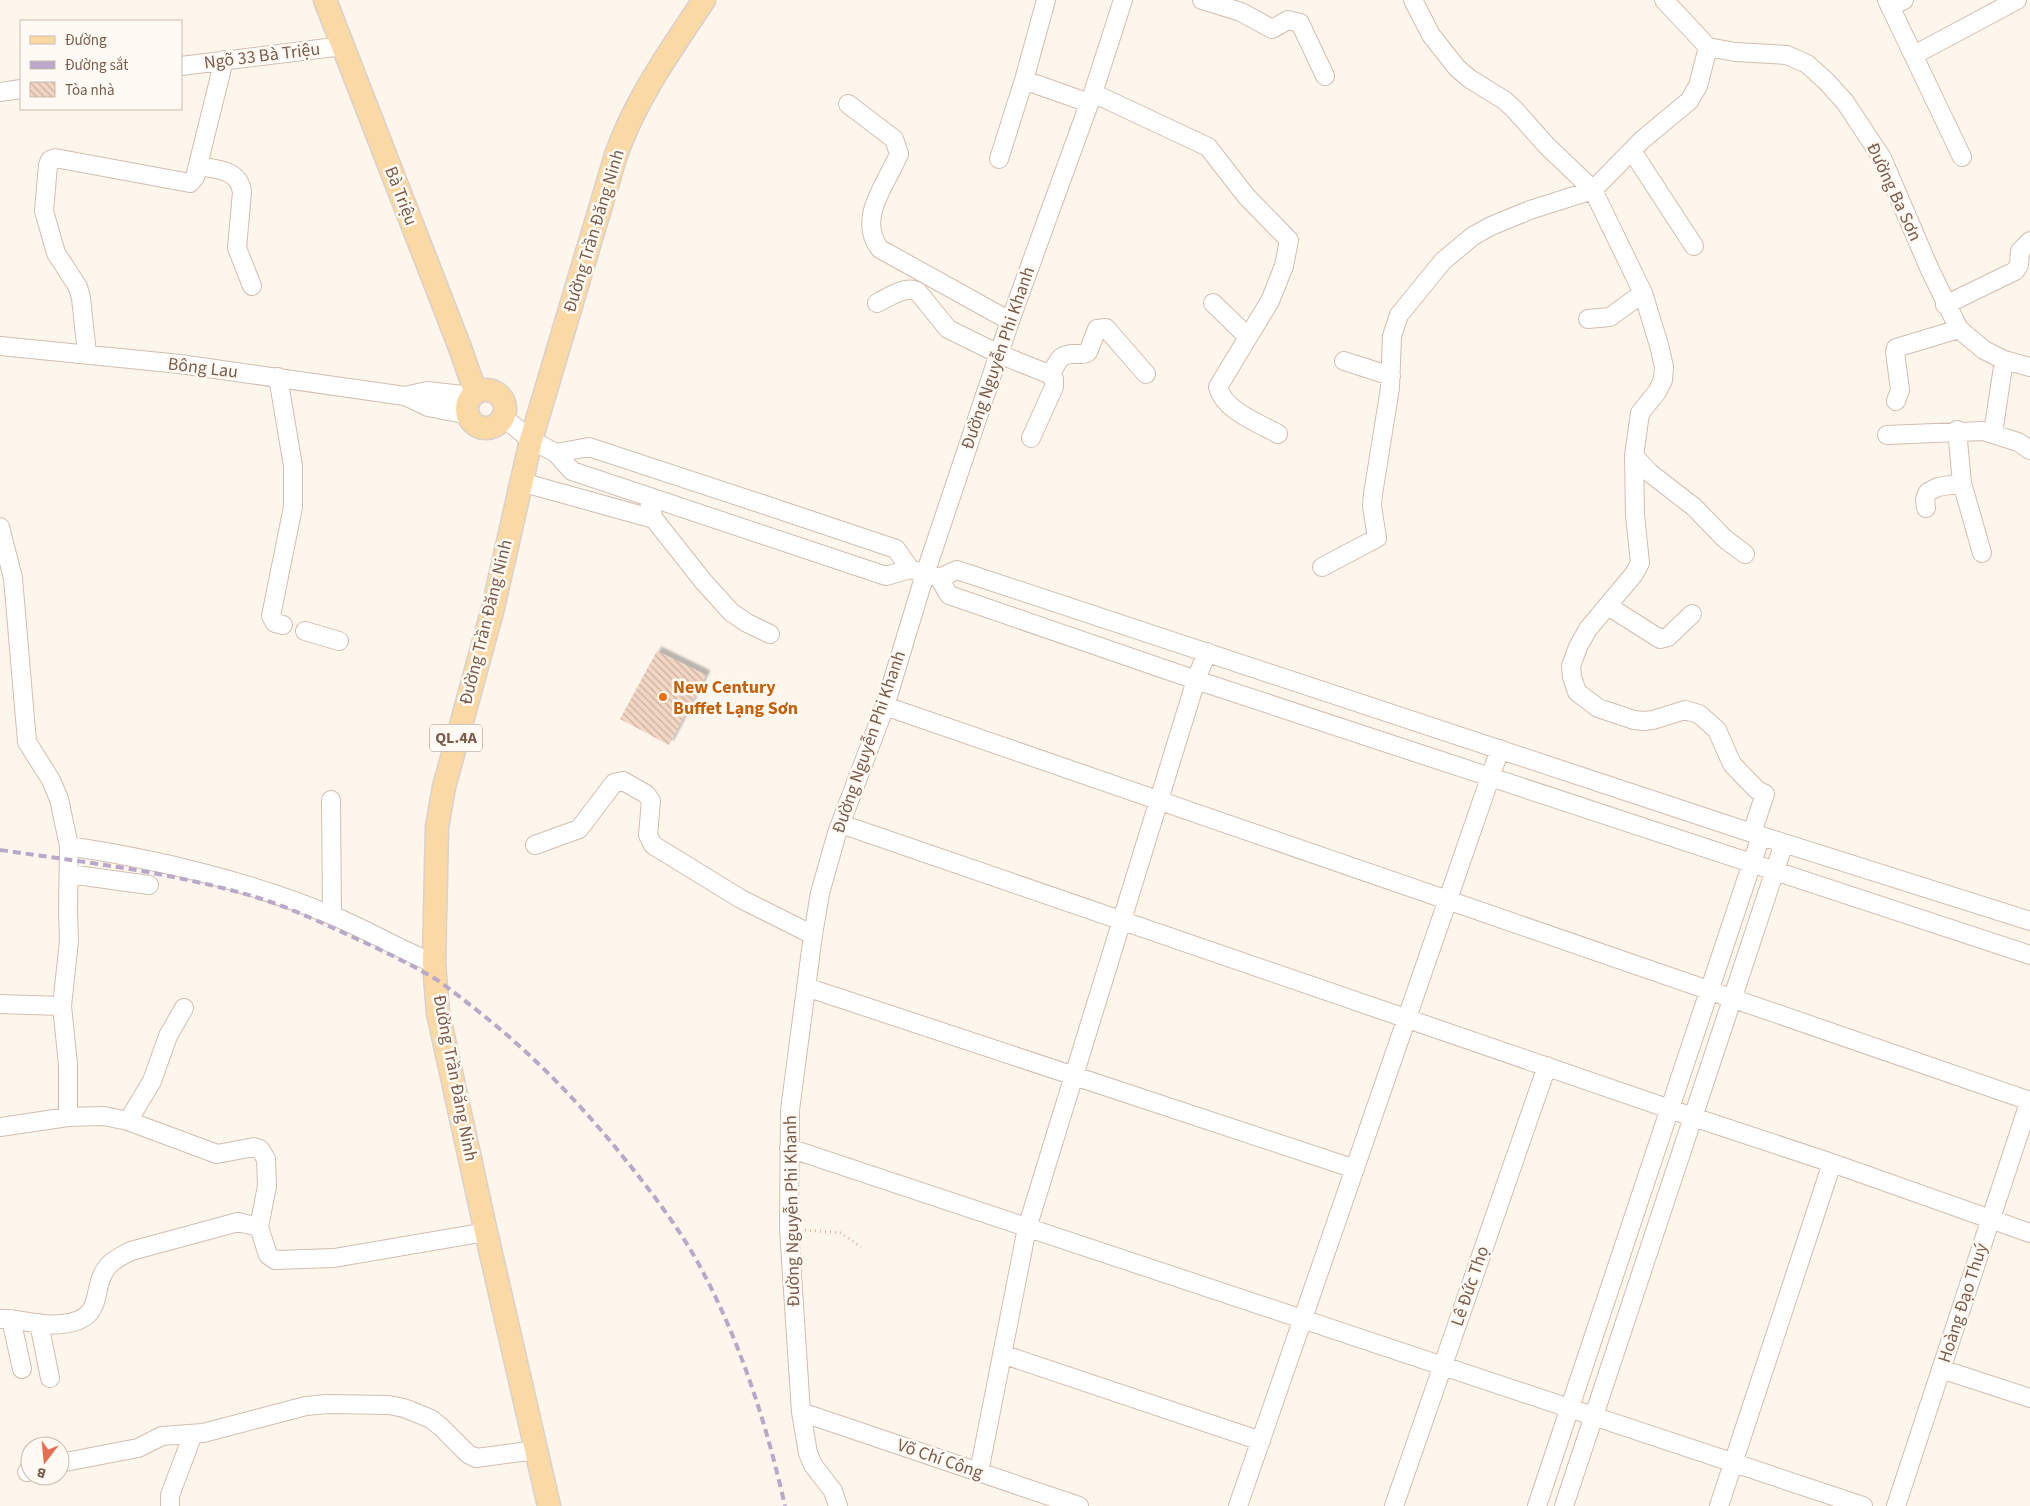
<svg xmlns="http://www.w3.org/2000/svg" width="2030" height="1506" font-family="'Source Sans 3',sans-serif">
	<style>
		.building { fill: url(#building-back-hatch); filter: url(#shadow) }
		.lines { fill: none; stroke-linecap: round; stroke-linejoin: round }
		.minor-casing { stroke: #d1beb0; stroke-width: 20 }
		.major-casing { stroke: #dad1cd; stroke-width: 25 }
		.path { stroke: #d9b8a5; stroke-width: 3; stroke-dasharray: 1 4; stroke-linecap: butt }
		.minor { stroke: #fff; stroke-width: 18 }
		.major { stroke: #fbd9a5; stroke-width: 22 }
		.rail { stroke: #b9a8c9; stroke-width: 4; stroke-dasharray: 8 5; stroke-linecap: butt }
		.food-dot { fill: #e8710a; stroke: #fffaf3; stroke-width: 2 }
		.labels { text-anchor: middle; dominant-baseline: central; stroke-width: 5; stroke-linejoin: round; paint-order: stroke }
		.shield { fill: #fffaf3; stroke: #a28b7f; stroke-width: 1 }
		.shield-label { font-size: 16px; font-weight: bold; fill: #7a5c4d }
		.street-label { font-size: 18px; fill: #7a5c4d; stroke: #fffaf3 }
		.food-label { font-size: 18px; font-weight: bold; fill: #c56008; stroke: #fffaf3; text-anchor: start }
	</style>
	<defs>
		<pattern id="building-back-hatch" width="6" height="6" patternUnits="userSpaceOnUse" patternTransform="scale(1.25)"><rect width="6" height="6" fill="#f3d5c3"/><path d="M-1 5l2 2M0 0l6 6M5-1l2 2" fill="none" stroke="#cab0a1"/></pattern>
		<filter id="shadow"><feDropShadow dx="4.5" dy="-4.5" stdDeviation="1" flood-color="#0004"/></filter>
	</defs>
	<rect width="100%" height="100%" fill="#fdf6ec"/>
	<path class="building" d="M657,651l49,24 -37,70 -49,-26z"/>
	<g class="lines">
		<g class="minor-casing">
			<path id="minor" d="M1046,0l-22,80 65,23
				M1202,0l39,12 31,17 16,-9 12,3 25,53
				M1413,0l18,35 26,33 13,11 34,21 10,9 33,37 46,44 50,103 16,52 5,22 -1,13 -6,12 -17,21 -6,43 1,59 5,48 -6,11 -46,55 -10,18 -7,19 1,11 5,15 21,16 36,12 9,1 10,-1 32,-10 14,4 18,16 15,34 25,26 8,4 -13,39
				M1664,0l44,47 27,5 52,3 20,9 19,17 19,21 37,56 48,112 29,59 25,21 20,10 26,7
				M1887,0l75,157
				M1890,7l14,-7
				M1914,55l103,-55
				M181,66l162,-20
				M0,92l21,-3
				M1093,93l115,54 38,49 43,44 -5,26 -14,35 -52,86c6,24 41,36 60,47
				M848,104l46,35 5,15c-12,29 -43,65 -19,95l130,72
				M1632,151l62,95
				M999,159l25,-79
				M198,166c18,3 41,3 44,26l-5,56 15,38
				M877,303c11,-5 29,-19 41,-11l30,37 51,25 52,21 3,4v8l-23,51
				M1213,303l35,34
				M1945,305l70,-34 4,-6 1,-14 10,-10
				M1588,319l22,-2 33,-24
				M0,346l180,18 225,32 23,11 41,8
				M87,354l-6,-56 -3,-11 -22,-34 -12,-42 4,-46 2,-5 5,-2 135,25 5,-6 29,-117
				M1344,361l47,15
				M1051,375c7,-14 8,-22 26,-21 5,0 7,1 11,-2l9,-23 9,-1 40,46
				M278,377l15,89v41l-22,109 4,7 8,2
				M405,396l22,-5 45,5
				M1896,401l4,-11 -5,-38 1,-4 63,-19
				M503,417l28,23 25,13 16,18 314,105 24,-7 29,9 10,17 247,85 834,275
				M1957,430l5,53 20,70
				M1993,433l11,-73
				M1887,435l96,-4 35,11 12,8
				M556,453l33,-6 176,58 131,44 14,20
				M1634,456l16,17 44,34 31,32 20,15
				M521,482l133,37
				M648,497l6,22 49,62 28,31 16,11 23,11
				M1926,508l-1,-9 3,-7 10,-5 24,-4
				M0,527l13,51 14,164 24,38 8,19 10,47 -1,67 1,28 -7,65 6,59v52
				M1322,567l55,-29 -5,-32 1,-12 17,-106 2,-52 7,-21 44,-54 30,-25 18,-10 39,-16 63,-20 49,-50 47,-39 9,-15 10,-39
				M939,578l18,-8 795,263 278,88
				M1608,606l52,33 8,-2 24,-23
				M305,631l34,10
				M885,706l1145,395
				M331,800l1,115
				M841,824l852,293 139,46 198,70
				M535,845l44,-16 35,-46 9,-2 23,13 5,7 -3,34 5,10 88,54 72,36
				M69,846c91,14 176,34 262,69 35,14 67,34 103,48
				M69,874l80,11
				M806,987l549,182
				M0,1004l62,2
				M128,1121l24,-40 16,-45 16,-28
				M0,1127l68,-10 36,-1 24,5 89,33 37,-7 6,2 6,10 1,27 -8,41 9,28 7,5 59,-2 152,-26
				M789,1148l1074,358
				M0,1319c21,-1 41,8 62,5 46,-5 27,-36 46,-58 6,-7 15,-11 23,-15l107,-29 21,5
				M11,1319l11,50
				M39,1323l11,55
				M1002,1354l259,87
				M1941,1369l89,29
				M801,1412l278,94
				M60,1463l78,-15 24,-12 41,-3 103,-27 21,-2 62,1 15,3 27,11 10,8 27,27 8,4 60,-8
				M27,1472l3,-1
				M979,1472l48,-244 169,-548 11,-28
				M170,1506v-11l23,-61
				M838,1506l-5,-15 -20,-26 -5,-12 -7,-41 -12,-183 1,-119 23,-175 7,-42 17,-60 48,-127 40,-132 85,-253 83,-228 30,-93
				M1238,1506l262,-757
				M1394,1506l153,-440
				M1537,1506l224,-670
				M1564,1506l220,-663
				M1719,1506l113,-343
				M1896,1506l134,-406"/>
		</g>
		<g class="major-casing">
			<path id="major" d="M325,0l134,345 17,48
				M467 409a19 19 0 1 1 38 0a19 19 0 1 1-38 0Z
				M549,1506l-63,-274 -48,-219 -4,-50 3,-136 7,-40 49,-179 38,-168 85,-285c20,-57 55,-105 88,-155"/>
		</g>
		<path class="path" d="M805,1230l36,3 20,14"/>
		<use href="#minor" class="minor"/>
		<use href="#major" class="major"/>
		<path class="rail" d="M0,850c84,12 170,22 252,46 31,9 62,23 92,37 31,14 61,28 90,45 14,9 27,20 40,30 53,41 99,88 142,140 29,36 58,72 81,113 42,76 69,161 88,245"/>
	</g>
	<circle class="food-dot" cx="663" cy="697" r="5"/>
	<g class="labels">
		<rect class="shield" x="430" y="724.5" width="52" height="27" rx="4"/>
		<g class="shield-label">
			<text x="456" y="738">QL.4A</text>
		</g>
		<g class="street-label">
			<text transform="translate(262 56) rotate(-7)">Ngõ 33 Bà Triệu</text>
			<text transform="translate(1894 192) rotate(65)">Đường Ba Sơn</text>
			<text transform="translate(401 196) rotate(69)">Bà Triệu</text>
			<text transform="translate(594 231) rotate(-73)">Đường Trần Đăng Ninh</text>
			<text transform="translate(998 358) rotate(-71)">Đường Nguyễn Phi Khanh</text>
			<text transform="translate(203 368) rotate(7)">Bông Lau</text>
			<text transform="translate(486 622) rotate(-76)">Đường Trần Đăng Ninh</text>
			<text transform="translate(869 742) rotate(-71)">Đường Nguyễn Phi Khanh</text>
			<text transform="translate(455 1078) rotate(79)">Đường Trần Đăng Ninh</text>
			<text transform="translate(792 1211) rotate(-91)">Đường Nguyễn Phi Khanh</text>
			<text transform="translate(1470 1286) rotate(-71)">Lê Đức Thọ</text>
			<text transform="translate(1963 1303) rotate(-72)">Hoàng Đạo Thuý</text>
			<text transform="translate(940 1459) rotate(19)">Võ Chí Công</text>
		</g>
		<g class="food-label">
			<text x="673" y="687">New Century<tspan x="673" dy="21">Buffet Lạng Sơn</tspan></text>
		</g>
	</g>
	<rect x="20" y="20" width="162" height="90" fill="#fffaf3" stroke="#cabbb1"/>
	<rect x="30" y="36" width="25" height="8" fill="#fbd9a5" stroke="#cabbb1"/>
	<text x="65" y="45" font-size="15" fill="#7a5c4d">Đường</text>
	<rect x="30" y="61" width="25" height="8" fill="#b9a8c9" stroke="#cabbb1"/>
	<text x="65" y="70" font-size="15" fill="#7a5c4d">Đường sắt</text>
	<rect x="30" y="82" width="25" height="15" fill="url(#building-back-hatch)" stroke="#cabbb1"/>
	<text x="65" y="95" font-size="15" fill="#7a5c4d">Tòa nhà</text>
	<g transform="translate(45 1461) rotate(196)"><circle r="24" fill="#fffaf3" stroke="#cabbb1"/>
	<path d="M0-4L9 19L0 12L-9 19Z" fill="#e76f51"/>
	<text y="-8" font-size="14" font-weight="bold" text-anchor="middle" fill="#7a5c4d">B</text>
	</g>
</svg>
